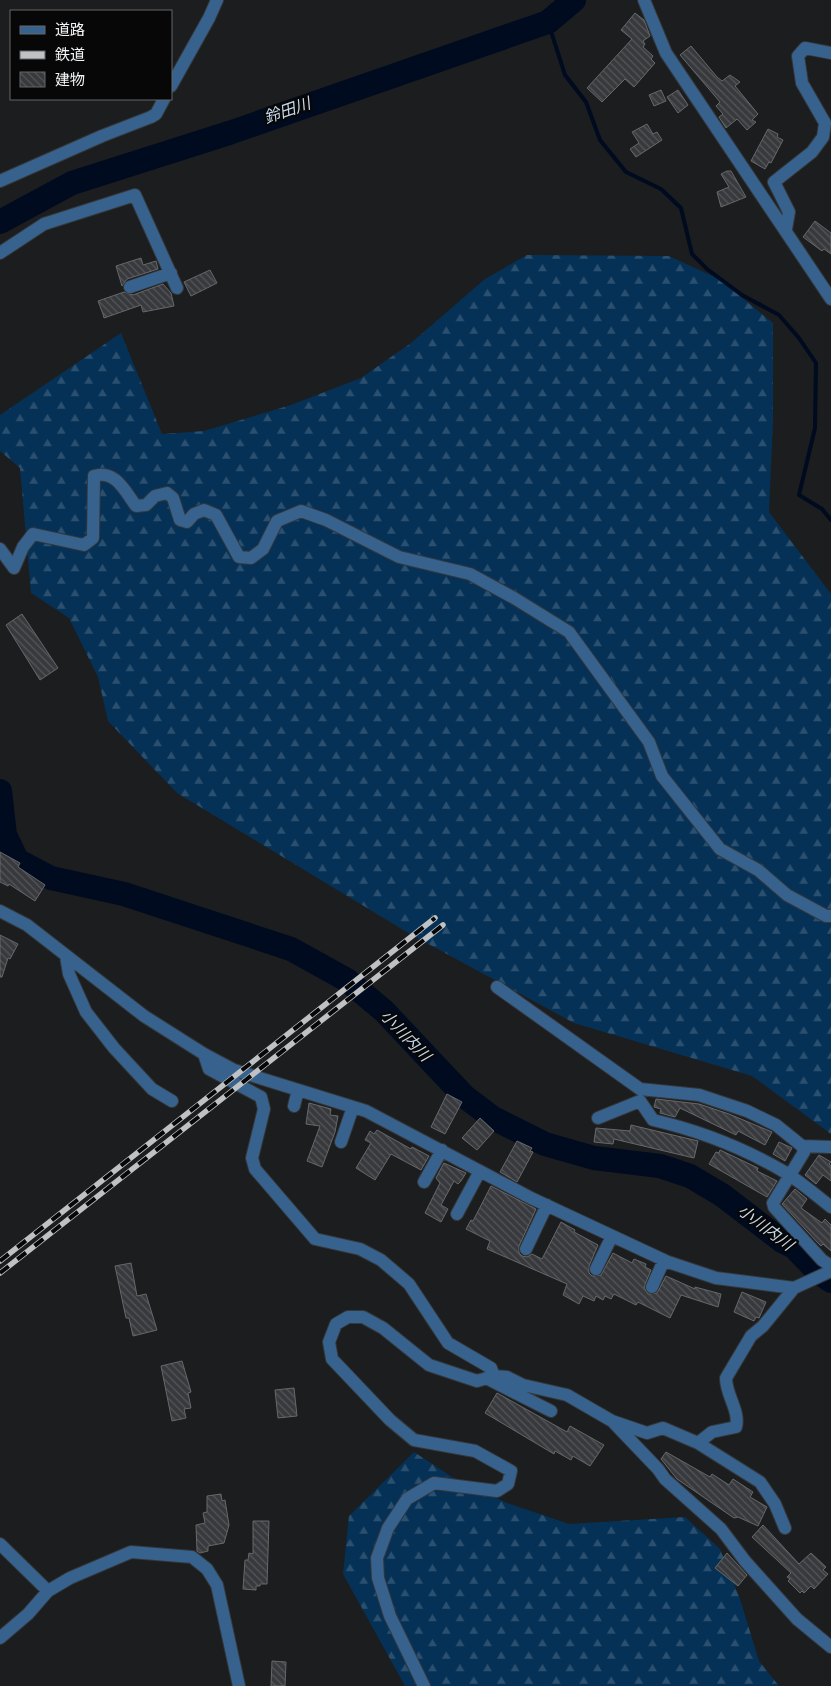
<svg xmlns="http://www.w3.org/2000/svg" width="831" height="1686" font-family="Ubuntu,'Noto Sans JP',sans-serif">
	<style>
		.forest { fill: url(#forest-firs) }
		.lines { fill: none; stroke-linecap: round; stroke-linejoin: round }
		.stream { stroke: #000b1f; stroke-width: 4 }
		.river { stroke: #000b1f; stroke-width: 24 }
		.building { fill: url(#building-back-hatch); stroke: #66686a }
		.street-casing { stroke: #353739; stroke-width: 14 }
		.street { stroke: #37628e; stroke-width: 12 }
		.rail-casing { stroke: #bfc1c2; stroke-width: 5.5 }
		.rail { stroke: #070708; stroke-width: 4; stroke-dasharray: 11; stroke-linecap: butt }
		.labels { text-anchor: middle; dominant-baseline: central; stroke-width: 4.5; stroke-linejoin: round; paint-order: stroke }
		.water-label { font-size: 16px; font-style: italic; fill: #c7d9eb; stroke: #070708 }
	</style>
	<defs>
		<pattern id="forest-firs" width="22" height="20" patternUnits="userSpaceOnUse" patternTransform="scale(1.25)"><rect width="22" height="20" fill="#053156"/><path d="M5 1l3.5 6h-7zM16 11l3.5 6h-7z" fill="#2a4f6f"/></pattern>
		<pattern id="building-back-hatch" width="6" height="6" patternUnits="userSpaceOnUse" patternTransform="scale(1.25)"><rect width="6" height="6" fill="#37393c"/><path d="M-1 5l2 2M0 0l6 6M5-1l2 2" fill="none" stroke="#545659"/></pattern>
	</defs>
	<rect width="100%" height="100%" fill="#1b1d1f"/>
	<path class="forest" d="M527,255l142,1 50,23 54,44v97l-4,92 62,82v540l-79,-58 -178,-53 -164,-89 -233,-141 -69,-72 -10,-44 -29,-59 -38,-25 -11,-125 -20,-17v-36l121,-82 41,101 42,-3 87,-26 70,-27 50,-35 74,-64z
		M414,1452l38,25 55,26 62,21 116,-7 35,32 20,50 19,62 20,25h-374l-62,-112 6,-58z"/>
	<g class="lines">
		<path class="stream" d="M548,22l17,53 21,27 14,38 26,32 35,17 20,19 11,46 15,15 35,26 37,20 20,23 17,25 -1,65 -16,67 23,14 9,11"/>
		<path class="river" d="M0,222l72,-39 157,-50 319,-111 26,-22
			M0,791l5,44 12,25 34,18 73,16 167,55 56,31 37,31 80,85 29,22 52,26 49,14 66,8 30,10 32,19 60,46 12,6 23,24 14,10"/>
	</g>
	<path class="building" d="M635,13l9,7 6,16 -7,5 2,3 -2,3 10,9 -2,3 4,4 -21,24 -9,-8 -23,23 -15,-14 45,-49 -11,-9z
		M691,46l26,31 5,4 8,-6 10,7 -5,4 23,28 -6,6 4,2 -9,8 -10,-11 -11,9 -7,-11 4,-3 -7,-8 4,-4 -40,-47z
		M661,90l5,11 -12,5 -5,-11z
		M678,90l10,15 -10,8 -11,-16z
		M647,124l6,10 4,-2 5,8 -26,17 -6,-8 9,-6 -7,-11z
		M768,129l10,5 -1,3 6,3 -12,23 -2,-1 -4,7 -14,-8z
		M727,171h4l15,26 -25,10 -4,-15 12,-5 -8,-13z
		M815,221l16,12v21l-7,-5 -2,2 -19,-14z
		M141,258l2,7 13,-4 2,8 -31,10 -5,7 -6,-20z
		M210,270l7,13 -26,13 -7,-14z
		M163,284l8,9 3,13 -31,6 -2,-7 -37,13 -1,-4 -5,-13 26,-9 9,3z
		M22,614l36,54 -18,12 -34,-55z
		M0,852l20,11 -2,4 27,18 -10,16 -26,-17 -1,2 -8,-4z
		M0,935l18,9 -8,15 -2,-1 -6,19h-2z
		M447,1094l15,8 -17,32 -14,-7z
		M656,1099l43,5 30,10 43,18 -7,13 -27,-14 -2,4 -56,-27 -5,9 -15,-4 1,-4 -7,-2z
		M309,1103l22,6 -1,6 8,1 -3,16 -13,35 -15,-6 13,-35 -14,-2z
		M480,1118l14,13 -17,19 -15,-12z
		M631,1125l67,16 -4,17 -80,-19 -1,5 -19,-2 2,-14 34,3z
		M377,1130l34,19 1,-2 17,9 -8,14 -30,-16 -16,26 -19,-12 15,-25 -6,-3 5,-9 4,3z
		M517,1141l15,7 -2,3 3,1 -16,30 -17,-10z
		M779,1142l13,6 -7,13 -12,-7z
		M720,1150l38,18 -1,3 20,10 -10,16 -58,-33 7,-12 3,1z
		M819,1155l12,7 -2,2 2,2v15l-8,-6 -7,9 -11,-9z
		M444,1163l22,10 -5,8 -3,3 -4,-3 -13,24 7,4 -7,13 -16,-9 15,-30 -4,-5z
		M491,1186l45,23 -17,37v7l3,3 5,1 5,-3 10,5 19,-37 14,8 -1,2 24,13 -9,21v7l3,3 9,-1 12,-22 19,10 2,-4 12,5 -1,3 6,3 -7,17 4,7 9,-1 9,-17 29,13v-2l26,7 -3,13 -37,-12 -11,23 -32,-16 -2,3 -22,-11 -3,5 -6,-3 -2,4 -7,-4 -2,5 -11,-5 -4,8 -16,-9 4,-11 -80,-35 3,-8 -24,-12 5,-9 2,1z
		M795,1189l12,10 -6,9 21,15 3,-4 6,6v26l-8,-7 -2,2 -3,-3 -36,-39z
		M131,1263l6,33 9,-2 11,36 -24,6 -4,-18h-3l-11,-52z
		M742,1292l24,10 -7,16 -3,-1 -2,4 -20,-9z
		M182,1361l9,31 -3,1 3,15 -7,1 2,9 -14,3 -11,-55z
		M294,1388l3,28 -19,2 -3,-28z
		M497,1393l70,39 3,-6 34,19 -14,21 -17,-10 -2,4 -16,-9 -1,3 -69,-41z
		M666,1452l44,25 2,-3 17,11 4,-6 20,13 -3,5 17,10 -9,19 -20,-9 -4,1 -57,-39 -16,-20z
		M221,1494l1,7 3,-1 4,25 -5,18 -16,3v5l-8,2 -3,-2 -1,-26 9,-2 -2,-10 4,-1v-16z
		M253,1521h16l-2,63h-7v2h-4v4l-13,-1 2,-29h3l1,-7 4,1z
		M763,1525l36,39 12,-11 15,14 -3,3 5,4 -14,15 -3,-3 -7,7 -2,-2 -2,2 -12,-12 2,-2 -3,-2 4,-4 -39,-36z
		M727,1553l20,22 -9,11 -23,-18z
		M272,1661l14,1 -1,24h-14z"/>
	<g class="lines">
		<g class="street-casing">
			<path id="street" d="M644,0l22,53 165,246
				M171,86l38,-68 8,-18
				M0,181l102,-45 49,-19 5,-3 8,-15
				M786,229l3,-17 -15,-30 38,-30 11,-15 2,-14 -23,-40 -4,-27 7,-8 26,5
				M0,253l44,-29 91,-29 42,93
				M130,287l41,-14
				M0,549l14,19 9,-21 10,-13 51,11 9,-7 1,-62c21,-7 31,15 42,30l10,-1 9,-9 12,-3 6,5 7,22 7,2 7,-8 10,-4 12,5 23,42 12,1 12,-9 14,-28 24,-10 25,9 73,37 71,17 44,24 55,34 80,110 13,34 58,73 38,21 29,25 39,21h5
				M0,911l27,14 117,91 60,38 30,16 132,41 165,87 137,64 48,16 78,10 37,-17
				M66,956l3,18 17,38 28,36 38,41 20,12
				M497,987l143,102 59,6 48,16 29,14 26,21 2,6 -31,51 1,4 48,53 9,6
				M204,1054l5,15 52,28 3,12 -12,49 3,11 60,70 45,10 21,11 28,24 39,59 43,25 3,8
				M294,1106l4,-16
				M598,1118l42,-17 13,19c48,11 93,29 135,54 15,10 29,22 43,33
				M341,1142l12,-35
				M802,1146l29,1
				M424,1182l18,-32
				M457,1214l23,-43
				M526,1249l21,-44
				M596,1269l16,-33
				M652,1287l12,-27
				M486,1378l65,33
				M614,1423l44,46 7,10 56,50 24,32 52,58 34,28
				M698,1443l14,-11 24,-5c4,-17 -10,-31 -10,-49l25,-42 12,-10 31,-38
				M0,1544l48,47
				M0,1638l28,-24 20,-23 22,-13 61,-26 61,5 15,12 10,16 22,101
				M424,1686l-34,-70 -12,-38 -1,-20 11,-30 19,-29 27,-16 63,8 11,-7 3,-13 -36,-20 -61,-11 -24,-20 -58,-61 -3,-17 7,-18 12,-7h15l20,11 46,37 48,16 17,-5 13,1 16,8 44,10 45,26 35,12 16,-5 35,15 62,39 15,22 10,24"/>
		</g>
		<use href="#street" class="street"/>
		<g class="rail-casing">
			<path id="rail" d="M0,1261l435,-343
				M0,1273l443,-348"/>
		</g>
		<use href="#rail" class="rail"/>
	</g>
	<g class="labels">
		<g class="water-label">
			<text transform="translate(287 110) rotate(-19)">鈴田川</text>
			<text transform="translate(406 1035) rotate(46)">小川内川</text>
			<text transform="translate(766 1227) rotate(37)">小川内川</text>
		</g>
	</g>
	<rect x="10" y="10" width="162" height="90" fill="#070708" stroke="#656667"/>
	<rect x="20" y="26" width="25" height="8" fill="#37628e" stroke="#656667"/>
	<text x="55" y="35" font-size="15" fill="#f3f5f6">道路</text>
	<rect x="20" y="51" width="25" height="8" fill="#bfc1c2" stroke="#656667"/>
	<text x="55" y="60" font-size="15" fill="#f3f5f6">鉄道</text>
	<rect x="20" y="72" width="25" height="15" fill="url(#building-back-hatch)" stroke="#656667"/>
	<text x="55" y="85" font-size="15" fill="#f3f5f6">建物</text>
</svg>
